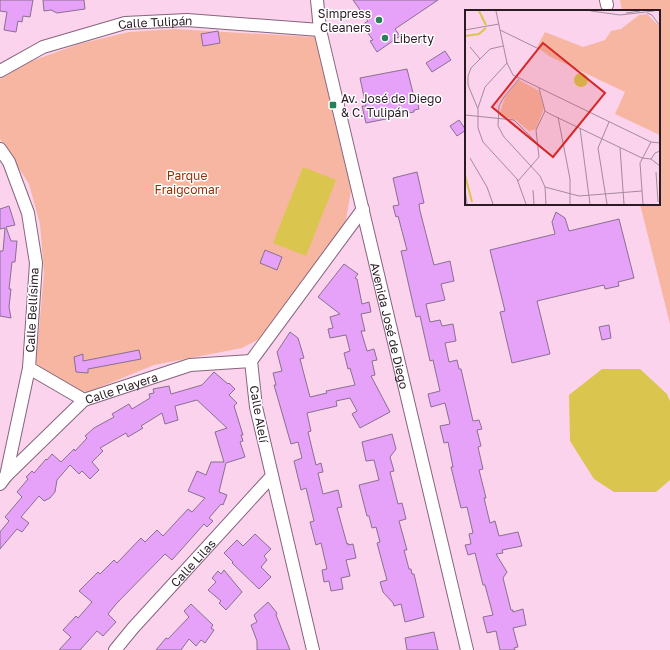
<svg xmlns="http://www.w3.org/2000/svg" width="670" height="650" font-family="'Golos Text',sans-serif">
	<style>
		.green { fill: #f7b6a1 }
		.water { fill: #dac54e }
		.building { fill: #e6a1f8; stroke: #89708f }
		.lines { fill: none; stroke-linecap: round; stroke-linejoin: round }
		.minor-casing { stroke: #87647c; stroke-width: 14 }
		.minor { stroke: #fff; stroke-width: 12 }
		.poi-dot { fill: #258157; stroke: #fff; stroke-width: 1.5 }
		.labels { text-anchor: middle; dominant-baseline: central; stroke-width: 3; stroke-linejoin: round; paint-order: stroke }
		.poi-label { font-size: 12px; fill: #291b24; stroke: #fff; text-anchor: start }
		.street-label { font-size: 12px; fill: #291b24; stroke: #fff }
		.park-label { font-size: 12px; fill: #8e3109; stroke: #fff }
		.inset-river { fill: none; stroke: #dac54e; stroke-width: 2 }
		.inset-road { fill: none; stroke: #a7899d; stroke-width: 1 }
		.view { fill: #d62828; fill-opacity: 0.15; stroke: #d62828; stroke-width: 2 }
		.inset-edge { fill: none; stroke: #291b24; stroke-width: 2 }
	</style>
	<rect width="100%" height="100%" fill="#fbd3ed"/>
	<path class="green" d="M620,0h50v324l-30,-120h19v-193h-37z
		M174,29l141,8 36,153 -5,30 -7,14 -78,104 -19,10 -88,17 -66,27 -10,-1 -39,-23 -3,-6 8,-89 -4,-49 -11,-40 -29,-45v-60l29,-17 50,-18 50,-12z"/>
	<path class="water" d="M303,167l33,13 -30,76 -33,-13z
		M602,369h38l27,25 3,7v79l-14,12h-42l-20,-13 -24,-38 -1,-46z"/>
	<path class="building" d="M0,0h33l-3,17 -7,-1 -1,6 -4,-1 -2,11 -12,-2 3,-18 -7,-1z
		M43,0h41l1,9 -28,4 -6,-3 -7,1z
		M353,0h85l-43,29 5,7 -23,16 -7,-11 3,-1 -11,-15 6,-4z
		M218,31l2,12 -17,3 -2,-12z
		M445,51l6,9 -19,12 -6,-9z
		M407,69l7,28 2,-1 3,13 -5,1v2l-23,4v2l-25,5 -4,-17h4l-6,-28z
		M459,120l7,10 -9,6 -7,-10z
		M417,172l7,31 -5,1 1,7 14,54 16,-4 4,20 -13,3 4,16 -19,4 4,18 10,-2 2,6 11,-2 3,17 -11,2 4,19 8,-2 2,9h2l12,52 6,-1 3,9 -5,1 4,16 -3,1 5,22 -4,1 7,28h-2l6,25 5,-2 4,15 19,-4 4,14 -20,4 1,3 -7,1 11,18 -4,6 8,32h2v2l10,-3 3,16 -13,3 5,19 -4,1 1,2h-15l-4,-19 -9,2 -4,-16 10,-2 -8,-30h-2l-8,-32 -7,2 -3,-10 6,-1 -2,-10 4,-1 -6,-26 -6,1 -10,-41h2l-5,-25 -4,1 -4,-17 10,-2 -5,-21 -14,4 -3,-13 12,-3 -7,-31 -3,1 -10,-45 -4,1 -15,-66 6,-1 -9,-34 -2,1 -3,-11 6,-1 -6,-27z
		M9,206l6,19 -9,2 5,14h6l-2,21h-3l-3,27h2l-2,18 2,11 -11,-2v-65h3l2,-23 -5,1v-20z
		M556,212l9,6 4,13 50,-12 15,59 -16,4 1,4 -14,3 -1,-4 -67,16 13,53 -38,9 -12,-51 5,-1 -15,-61 65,-16 -3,-12z
		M265,250l17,7 -5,13 -17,-7z
		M344,264l14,10 -3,4 2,1 5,25 7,-2 2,10 -10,2 4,17h-4l6,20 7,-2 3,11 -5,1 3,14 -4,1 19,36 -30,16 -8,-14 5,-3 -7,-13 -14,3 1,5 -30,7 4,18 -3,1 8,33 5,-2 2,9 -5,1 5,21 15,-4 4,17 -5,1 10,36 1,-1v2l5,-1 3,14 -10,2 4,16 -9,2 2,11 -12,2 -2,-10 -5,1 -2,-12 5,-1 -6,-26 -5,2 -6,-23 4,-1 -8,-33 -5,2 -7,-29 8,-3 -4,-16 -7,2 -17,-59h2l-3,-12 9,-2 -5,-19 13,-20 8,6 6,20 -4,1 10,38 17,-4 -1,-2 29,-6 -5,-17 -2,1 -4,-16 6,-2 -4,-16 -16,3 -2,-9 5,-1 -3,-11 10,-3 -22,-17z
		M609,325l2,13 -9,2 -3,-13z
		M139,350l2,9 -53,10v4l-12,-1 -2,-15 9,-3v7z
		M214,372l14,12 1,-1 6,6 -6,6 8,8 -3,3 9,29h-2l2,6 -3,1 5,15 -19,6 -7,29 8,3 -4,10 -2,-1 -12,14 4,3 -6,6 -3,-3 -32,36 -7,-6 -49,50 -8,10 8,8 -13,14 -6,-5 -17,19h-21l12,-13 -8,-7 13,-14 2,2 14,-16 -13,-11 19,-19 2,2 14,-14 3,3 24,-25 4,4 12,-12 6,6 25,-27 4,3 13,-14 -17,-7 9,-20 9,4 5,-13h13l-9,-30 12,-4 -30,-28 -22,6 3,14 -13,4 -3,-11 -21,13 2,2 -15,9 -2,-4 -26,15 3,3 -11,11 7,8 -9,9 -8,-8 -3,3 -9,-9 -13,15 -2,12 -5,6 -6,3 -5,-5 -18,21 8,6 -7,9 -5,-3 -17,20v-17l9,-11 -4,-4 17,-20 -5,-5 11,-13 -2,-2 6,-6 2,2 12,-14 1,1 5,-6 9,8 13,-13 1,2 12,-13 -2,-2 9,-8 20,-11 -2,-3 17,-10 3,5 18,-11 -1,-4 5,-1 -1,-4 16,-3 2,8 31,-9z
		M392,434l4,15 -6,8 4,14 -4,1 8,32 4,-1 4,16 -7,2 8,29h-3l5,19h2l1,5h2l10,43 -19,5 -4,-18 -7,2 -1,-3 -10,-11 -3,-10 7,-2 -10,-37 3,-1 -4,-15 -4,1 -3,-12h-2l-8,-31 20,-5 -5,-20 -8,1 -4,-19z
		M255,534l16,15 -7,7 3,4 -6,7 10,10 -12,12 -27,-26 1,-1 -9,-9 13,-13 6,6z
		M224,570l18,22 -16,18 -7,-7 2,-2 -13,-11 8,-8 -4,-4 6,-7 3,3z
		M268,602l9,11 -1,2 14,35h-33v-9l-6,-16 6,-3 -3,-7z
		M191,604l22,21 -2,3 3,2 -9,13 -4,-3 -5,6 -7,-7 -8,11h-25l10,-12 2,1 21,-22 -5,-6z
		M434,632l4,18h-31l-2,-12z"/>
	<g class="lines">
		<g class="minor-casing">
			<g id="minor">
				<path id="s1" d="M317,0l3,30 147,620"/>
				<path d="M606,0l1,5"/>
				<path id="s2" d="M0,71l43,-24 82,-24 62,-3 133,10"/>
				<path d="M0,149l9,13 19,51 8,50 -7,105 -23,108"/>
				<path d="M29,368l55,32"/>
				<path id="s3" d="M0,484l6,-8 78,-76 106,-35 61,-4"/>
				<path id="s4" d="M115,650l18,-22 139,-152"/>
				<path d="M313,650l-57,-243 -5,-46 112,-152"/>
			</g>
		</g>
		<use href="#minor" class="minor"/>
	</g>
	<g class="poi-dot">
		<circle cx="379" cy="20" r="4"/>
		<circle cx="385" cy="38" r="4"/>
		<rect x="329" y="101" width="8" height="8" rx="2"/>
	</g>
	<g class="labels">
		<g class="poi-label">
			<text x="371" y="13" text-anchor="end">Simpress<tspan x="371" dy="14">Cleaners</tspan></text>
			<text x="393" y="38">Liberty</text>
			<text x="341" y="98">Av. José de Diego<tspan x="341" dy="14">&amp; C. Tulipán</tspan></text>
		</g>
		<g class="street-label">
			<text stroke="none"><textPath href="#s2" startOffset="165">Calle Tulipán</textPath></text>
			<text transform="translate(32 310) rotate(-87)">Calle Bellísima</text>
			<text stroke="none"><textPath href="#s1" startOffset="334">Avenida José de Diego</textPath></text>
			<text stroke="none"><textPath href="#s3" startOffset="158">Calle Playera</textPath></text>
			<text transform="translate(259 414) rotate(80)">Calle Alelí</text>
			<text stroke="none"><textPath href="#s4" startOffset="117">Calle Lilas</textPath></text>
		</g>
		<g class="park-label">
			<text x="187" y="175">Parque<tspan x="187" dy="14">Fraigcomar</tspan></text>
		</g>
	</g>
	<g transform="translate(465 10)">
		<rect width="195" height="195" fill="#fbd3ed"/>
		<path d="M182,4l13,13v108l-45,-21 10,-22 -76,-36 -12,-9 8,-15 38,15 22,-7 6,-9 10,-2 18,-14zM54,70l20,11 5,17 -8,21 -7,2 -13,-11 -17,-4 6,-19z" fill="#f7b6a1"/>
		<path d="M109 70a7 7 0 1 1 14 0a7 7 0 1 1-14 0Z" fill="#dac54e"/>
		<path class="inset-river" d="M14,1l7,14M0,26l14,-2 7,-6M0,165l7,27"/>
		<path class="inset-road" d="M31,1l11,52 6,12 138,67 9,1M126,1l29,4 34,-4M161,3l14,-2M182,3l5,2 8,11M0,20l34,-6M35,20l39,19M38,36l-13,3 -19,19 -3,8v9l10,24v19l5,14 34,37 9,25M5,37l10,12M54,69l-15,18 -5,9 -1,20 6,11 36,39 5,11 1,17M74,78l6,23 5,3 92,44 9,1 9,7M13,98l7,-21 22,-24M0,105l49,5 23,23M93,107l12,62v25M115,118l10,76M155,138l4,56M5,148l17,29 6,17M186,149l4,-6 5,-2M191,162l2,30M53,171l21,-24 -3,-27 9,-19M80,177l34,9 63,-5M0,179l2,15M68,180l1,14M142,194l-9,-56 11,-26M178,194l-3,-41 11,-21"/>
		<path class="view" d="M78,33l62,50 -52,64 -61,-50z"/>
		<rect width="195" height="195" class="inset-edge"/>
	</g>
</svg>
